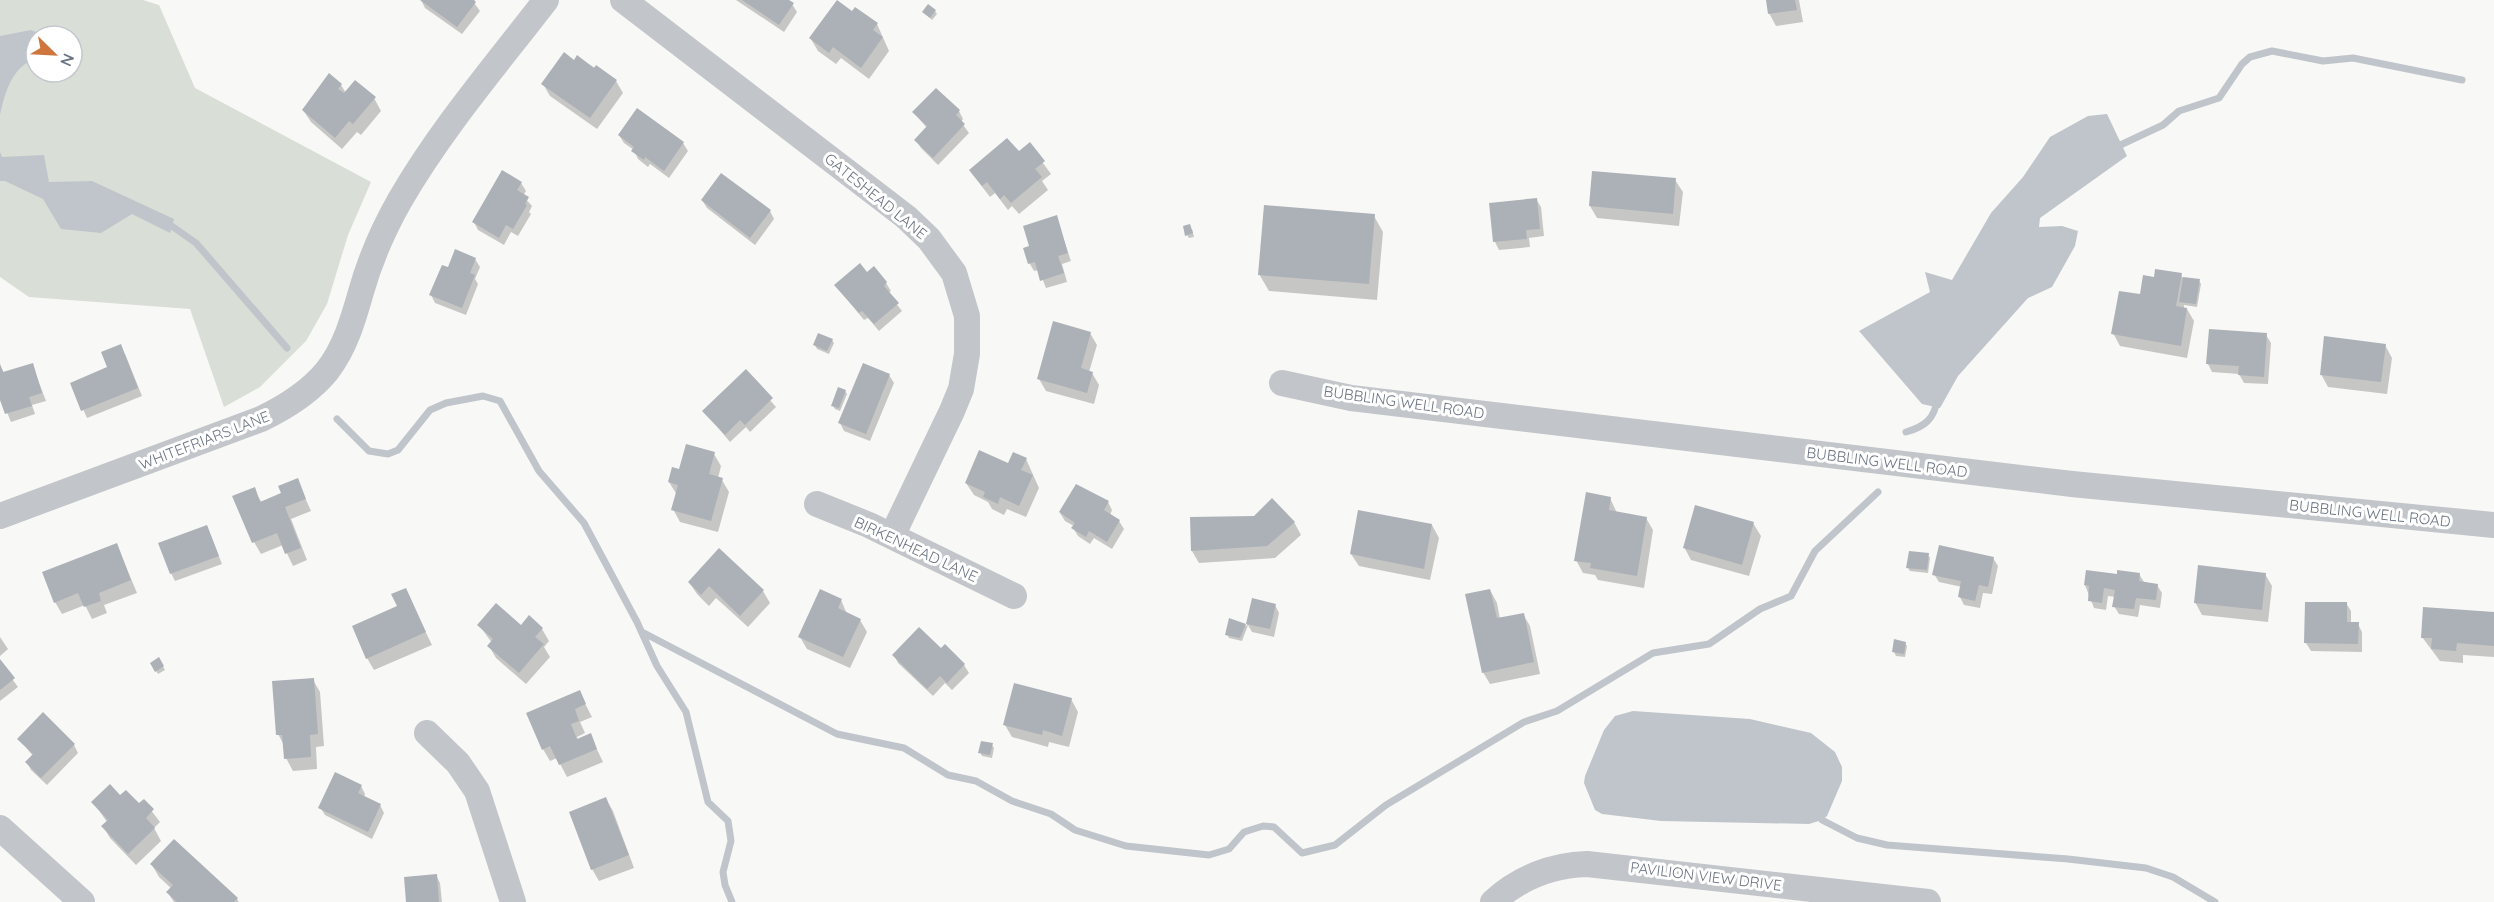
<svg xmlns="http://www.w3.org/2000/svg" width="2494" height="902" font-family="Quicksand,sans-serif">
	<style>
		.green { fill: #d9ded7; fill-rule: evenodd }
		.water { fill: #bfc5cb }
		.shadow { fill: #0003 }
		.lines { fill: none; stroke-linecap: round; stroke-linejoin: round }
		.stream { stroke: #bfc5cb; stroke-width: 7 }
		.building { fill: #acb1b7 }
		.minor { stroke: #c2c5c9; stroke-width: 26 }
		.labels { text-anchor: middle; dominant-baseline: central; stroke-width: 6; stroke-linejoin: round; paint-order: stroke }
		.street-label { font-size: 15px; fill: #6b7483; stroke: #fff }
	</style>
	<rect width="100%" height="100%" fill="#f8f8f6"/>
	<path class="green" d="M0,0h143l16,5 36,83 176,94 -23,53 -21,69 -21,37 -46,46 -36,20 -34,-98 -161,-12 -29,-20zM36,36h36v36h-36z"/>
	<path class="water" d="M31,30l15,6h-10v22c-24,9 -31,34 -36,57v-79z
		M2107,114l20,42 -87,62 -1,9 23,-1 16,5 -3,15 -23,41 -24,11 -70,78 -18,32 -18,-4 -63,-73 71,-39 -5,-20 27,8 39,-67 32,-36 27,-40 38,-21z
		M0,152l2,5 42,-2 5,27 43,-1 82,38 -4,14 -38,-19 -31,19 -40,-4 -18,-30 -38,-18h-5z
		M1633,711l117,8 61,14 24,19 7,15v14l-15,35 -5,4 -13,4 -148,-3 -59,-7 -7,-4 -11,-27 1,-7 19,-46 11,-14z"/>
	<path class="shadow" d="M421,0h51l8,11 -18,23 -37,-26z
		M736,0h50l6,4 5,8 -13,20z
		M1767,0h32l4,22 -27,4 -7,-13z
		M935,11l2,3 -5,6 -8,-8z
		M852,13l25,11 12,27 -20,28 -28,-21 -5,6 -18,-13 -7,-12z
		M577,57l39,24 7,12 -26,36 -47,-33 -7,-12 32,-22z
		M341,85l5,8 28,5 7,13 -20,24 -4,-3 -15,17 -31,-27 -8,-12z
		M638,110l45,33 5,8 -19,27 -19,-14 -2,3 -10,-8 -4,-9 -10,-7 -5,-8z
		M959,111l4,8 -2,3 8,11 -31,32 -17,-17 -5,-8 11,-12 -13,-15z
		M1029,144l22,30 -9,7 6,9 -29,24 -7,-8 -4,4 -13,-17 -5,4 -20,-26 48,-18z
		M1675,180l8,12 -4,34 -82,-8 -7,-12z
		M521,183l5,8 -3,5 9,10 -3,6 2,2 -13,22 -7,-4 -7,13 -26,-15 -4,-8z
		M1536,199l5,8 3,29 -15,2 1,9 -31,3 -4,-8 -4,-38z
		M702,200l68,11 4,8 -19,26 -48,-37z
		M1374,216l9,16 -6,68 -108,-9 -10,-17z
		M1056,217l15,44 -9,3 5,18 -21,6 -7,-18 -5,1 -4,-7 -5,-15 6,-2z
		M1192,229l2,8 -5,1 -2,-3z
		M475,259l5,8 -5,12 3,5 -12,31 -31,-12 -4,-8 17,-26z
		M867,274l19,9 5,8 -3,2 14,18 -23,20 -11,-13 -4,2 -28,-34z
		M2181,275l2,3 16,3 2,3 -4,23 -13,-2v4h3l7,12 -7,37 -67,-12 -7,-13 42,-54z
		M1090,333l7,12 -8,27 3,1 7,12 -5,19 -48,-13 -7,-12z
		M2266,335l5,8 -3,41 -24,-1 -5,-9 -27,-2 -4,-8z
		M832,340l2,3 -5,11 -12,-5 -2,-4z
		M2385,345l7,13 -5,36 -59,-7 -7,-13z
		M125,354l17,42 -55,22 -15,-34 37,-16z
		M32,364l14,37 -14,4 3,9 -24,8 -11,-27v-30l4,8z
		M746,372l30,35 -26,25 -4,-5 -16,15 -26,-31z
		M889,375l5,8 -24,58 -26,-10 -4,-8z
		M845,391l2,3 -7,17 -5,-2 -2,-3z
		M714,454l7,12 -3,12 4,2 7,12 -11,40 -38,-10 -7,-13 4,-14 -8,-13 12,-11z
		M1026,459l13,29 -13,29 -19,-8 -3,6 -12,-6 -4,-7 -14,-7 -8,-12z
		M297,480l14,31 -20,8 16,41 -14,6 -10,-21 -22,9 -7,-12v-53l8,14 21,-9z
		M1610,498l7,15 29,5 7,12 -9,58 -46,-8 -3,-5 -12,-2 -7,-13z
		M1108,502l4,8 -2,5 9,6 5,8 -12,20 -18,-11 -4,6 -12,-8 -5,-8 1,-2 -9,-5 -5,-8z
		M1294,522l7,13 -26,23 -76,5 -7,-12z
		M1753,523l8,13 -12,40 -58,-16 -7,-13z
		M1432,525l7,13 -9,42 -71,-14 -8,-12z
		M207,526l15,38 -47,17 -4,-8z
		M117,545l20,48 -33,12 3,8 -15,6 -7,-14 -23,9 -7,-12z
		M1928,555l2,3 -2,15 -18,-2 -2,-3z
		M1993,558l5,8 -6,28 -9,-1 -3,15 -16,-3 -4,-8 2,-10 -23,-5 -5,-8z
		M2139,574l5,8 13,3 5,8 -2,15 -20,-3 -2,12 -19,-3 -5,-8 1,-9 -7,-1 -2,14 -12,-2 -9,-23 33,-10z
		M2265,574l7,12 -4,36 -66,-7 -7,-13z
		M689,582l74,9 7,12 -22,24 -32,-29 -7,8 -12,-12z
		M405,590l27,55 -58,25 -7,-12 32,-52z
		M1490,590l7,13 3,16 23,-5 7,12 10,48 -50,10 -7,-12z
		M841,600l6,14 13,6 7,12 -17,36 -43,-19 -7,-12z
		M2346,603l5,8v13h7l4,8v20l-51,-1 -5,-8z
		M1275,605l4,8 -5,24 -22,-5 -4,-7 -6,16 -13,-3 -2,-4 3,-14 17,6v-2z
		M2494,613v44l-31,-2v8l-23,-2 -18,-24z
		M479,625l63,4 7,12 -5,6 6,10 -24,27 -30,-26 -7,-12 3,-3z
		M0,637l8,12 -8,7z
		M1905,643l2,3 -2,11 -9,-1 -2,-4z
		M945,647l19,18 5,8 -17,17 -7,-7 -12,13 -35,-33 -4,-8 47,-4z
		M159,659l6,11 -7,4 -6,-10z
		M0,662l18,25 -18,14z
		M313,680l7,12 4,54 -8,1 1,22 -24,2 -7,-13 -1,-11 -7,-13z
		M579,692l13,25 -12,5 5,11 -8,4 1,3 12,-5 13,27 -36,15 -10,-19 -7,3 -7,-12z
		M1071,699l7,13 -9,35 -20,-5 -1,5 -36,-10 -7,-12z
		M19,739l55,6 4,8 -31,32 -16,-15 -4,-8 6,-6z
		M992,745l2,3 -2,10 -10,-2 -2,-4z
		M361,786l4,8 -1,3 16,8 4,8 -12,26 -47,-24 -5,-8z
		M120,797l19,8 5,-4 16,21 -6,6 7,13 -25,24 -26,-27 -7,-12 4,-4 -14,-20z
		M606,799l7,12 21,57 -35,13 -7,-12z
		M152,865l85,34 2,3h-65l-6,-9 4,-4 -13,-12z
		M436,875l4,8 2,19h-34z"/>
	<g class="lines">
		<path class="stream" d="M2114,148l49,-23 16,-14 40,-13 23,-34 8,-7 22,-6 51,10 30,-3 109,22
			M166,222l30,21 91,105
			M337,419l32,32 19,3 10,-4 32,-40 16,-7 37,-7 17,5 39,70 45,52 53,99 20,44 29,46 22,90 20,19 3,20 -8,31 2,13 7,17
			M1906,432c18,-5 29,-13 31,-33
			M642,632l195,102 67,14 44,27 28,6 36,20 39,13 24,16 51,16 83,9 20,-6 15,-17 19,-6 11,1 28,26 33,-8 51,-40 138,-83 33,-11 96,-58 56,-9 51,-35 31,-13 24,-45 63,-59
			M1822,820l35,18 30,7 181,14 78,9 27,9 42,25"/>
	</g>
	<path class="building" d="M420,0h54l2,2 -19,25z
		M742,0h47l5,3 -15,22z
		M837,0l15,11 3,-4 23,16 -5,7 10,7 -22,31 -28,-21 -4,6 -20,-15z
		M1766,0h29l2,10 -29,4z
		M928,4l8,6 -6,8 -8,-6z
		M564,52l10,8 3,-5 17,13 2,-3 21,15 -27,38 -49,-34z
		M329,73l13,11 -4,5 6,4 11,-13 21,17 -23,27 -4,-3 -14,17 -33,-28z
		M936,88l24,22 -4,5 9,9 -32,34 -19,-18 13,-14 -15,-14z
		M637,108l47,34 -20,29 -19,-14 -1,3 -13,-9 3,-4 -16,-12z
		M1007,138l12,13 11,-9 15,19 -10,8 7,8 -31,26 -7,-8 -4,4 -13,-17 -5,4 -13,-16z
		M502,170l20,12 -5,8 12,7 -4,7 2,1 -14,24 -7,-4 -7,13 -27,-16z
		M1592,171l84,7 -3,36 -84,-8z
		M721,173l50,37 -21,28 -49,-38z
		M1537,198l3,31 -14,1 1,9 -34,3 -4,-39z
		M1264,205l111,9 -6,70 -111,-9z
		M1057,215l11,38 -10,3 6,17 -24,8 -5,-19 -7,2 -5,-16 6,-2 -6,-20z
		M1190,224l3,9 -8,3 -2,-10z
		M455,249l21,9 -6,15 5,2 -13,33 -33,-13 13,-30 6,2z
		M860,263l7,9 7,-6 13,16 -3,4 15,17 -25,21 -12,-13 -3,2 -25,-28z
		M2155,269l27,4 -6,33 11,2 -6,38 -70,-12 8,-43 21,3 3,-19 11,2z
		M2183,277l17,2 -4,25 -17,-2z
		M1053,321l38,11 -10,36 12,4 -6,21 -50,-14z
		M2209,329l58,4 -3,44 -26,-2 1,-9 -33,-2z
		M818,333l15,6 -6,12 -14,-6z
		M2324,336l62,8 -5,38 -61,-7z
		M121,344l17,44 -57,23 -11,-28 37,-16 -6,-15z
		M33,363l9,30 -13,4 3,9 -27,8 -5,-14v-36l3,8z
		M863,363l27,11 -24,60 -28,-11z
		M746,369l27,29 -28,27 -5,-5 -15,15 -23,-24z
		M838,387l8,3 -7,18 -8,-2z
		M686,444l29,8 -6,22 14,4 -12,43 -40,-11 7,-25 -10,-3 4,-15 7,2z
		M979,450l29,13 5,-11 14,6 -6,12 12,5 -14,31 -19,-9 -2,7 -15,-7 2,-5 -20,-9z
		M298,478l8,21 -21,8 16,41 -16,6 -8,-21 -25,10 -20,-47 23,-9 5,15 21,-9 -3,-7z
		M1076,484l33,17 -5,9 16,10 -13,22 -18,-11 -3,6 -15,-9 4,-5 -16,-11z
		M1586,492l25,5 -2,13 38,7 -10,59 -47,-8 1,-5 -17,-2z
		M1272,498l23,24 -28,24 -76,5 -1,-34 64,-1z
		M1695,505l59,17 -12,43 -59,-17z
		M1358,510l74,14 -8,45 -74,-15z
		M207,525l12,31 -49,18 -12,-31z
		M117,543l14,37 -32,13 2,8 -17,6 -6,-14 -24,10 -12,-31z
		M1939,545l55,12 -6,30 -9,-2 -4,16 -17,-4 3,-16 -29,-6z
		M719,548l45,42 -24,26 -31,-30 -8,9 -13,-13z
		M1909,551l20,2 -2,17 -21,-2z
		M2198,565l68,8 -4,37 -68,-7z
		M2086,570l31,4v-4l23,3 -1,8 19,3 -2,16 -20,-2 -2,11 -22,-2 3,-17 -11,-2 -2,15 -14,-2 1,-15 -5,-1z
		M406,588l20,44 -60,27 -14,-33 45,-20 -6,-12z
		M820,589l22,10 -4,9 23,11 -18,38 -45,-20z
		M1490,589l7,29 27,-5 10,49 -52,11 -17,-79z
		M1252,598l24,6 -6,25 -24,-5z
		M2305,602h42v20h12l-1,22 -54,-1z
		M496,603l25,22 8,-10 14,13 -8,9 9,7 -25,29 -32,-27 6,-7 -16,-14z
		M2423,607l71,5v34l-37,-3 -1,8 -25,-2 1,-11h-11z
		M1229,618l17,6 -6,14 -15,-3z
		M919,627l22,21 4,-4 20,20 -18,19 -7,-7 -13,13 -35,-34z
		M1894,639l12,3 -2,12 -12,-2z
		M159,657l5,9 -9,6 -5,-9z
		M0,659l15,19 -15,12z
		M314,678l4,56 -8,1 1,22 -27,2 -2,-24h-6l-4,-54z
		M1014,683l58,15 -10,38 -19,-6 -1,5 -39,-10z
		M580,690l6,14 -11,5 4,12 -8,3 6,15 14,-6 6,16 -38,16 -9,-19 -8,4 -16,-37z
		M43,712l32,32 -34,34 -16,-16 8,-8 -16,-15z
		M981,741l12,2 -3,12 -12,-2z
		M335,772l27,13 -4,8 23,11 -13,28 -50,-24z
		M110,784l10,11 6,-5 13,13 5,-4 10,10 -8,9 9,10 -27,26 -27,-28 7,-6 -17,-18z
		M606,797l23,58 -38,15 -22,-58z
		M174,839l64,59 -4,4h-57l-11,-10 7,-7 -23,-21z
		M437,874l2,28h-33l-2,-25z"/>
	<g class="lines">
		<path class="minor" d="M623,0l283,217 23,22 25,34 13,43v38l-6,35 -9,22 -60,125
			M1282,383l69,15 721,86 422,41
			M817,504l52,21 145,71
			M0,516l261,-97c25,-12 48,-26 66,-48 18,-23 26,-51 34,-79 9,-32 23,-64 39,-92 41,-71 96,-135 146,-200
			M427,733l31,30 19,28 36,111
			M0,828l82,74
			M1493,902c26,-24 59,-37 94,-38l341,38"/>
	</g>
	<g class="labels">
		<g class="street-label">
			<text transform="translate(876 196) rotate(39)">GATESHEAD LANE</text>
			<text transform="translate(1404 402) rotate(8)">BUBBLING WELL ROAD</text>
			<text transform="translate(204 440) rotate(-21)">WHITEFRIARS LANE</text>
			<text transform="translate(1887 462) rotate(7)">BUBBLING WELL ROAD</text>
			<text transform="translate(2370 513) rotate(6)">BUBBLING WELL ROAD</text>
			<text transform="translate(916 549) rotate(25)">BIRKENHEAD LANE</text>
			<text transform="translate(1706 876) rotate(7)">PAVILION VIEW DRIVE</text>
		</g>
	</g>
	<g transform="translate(54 54) rotate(114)"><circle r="28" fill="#ffffff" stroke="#c4c7cd" stroke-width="1.5"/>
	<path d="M0-4.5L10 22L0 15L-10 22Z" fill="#cf763f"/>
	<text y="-9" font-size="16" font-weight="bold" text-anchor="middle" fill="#6b7483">N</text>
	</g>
</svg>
